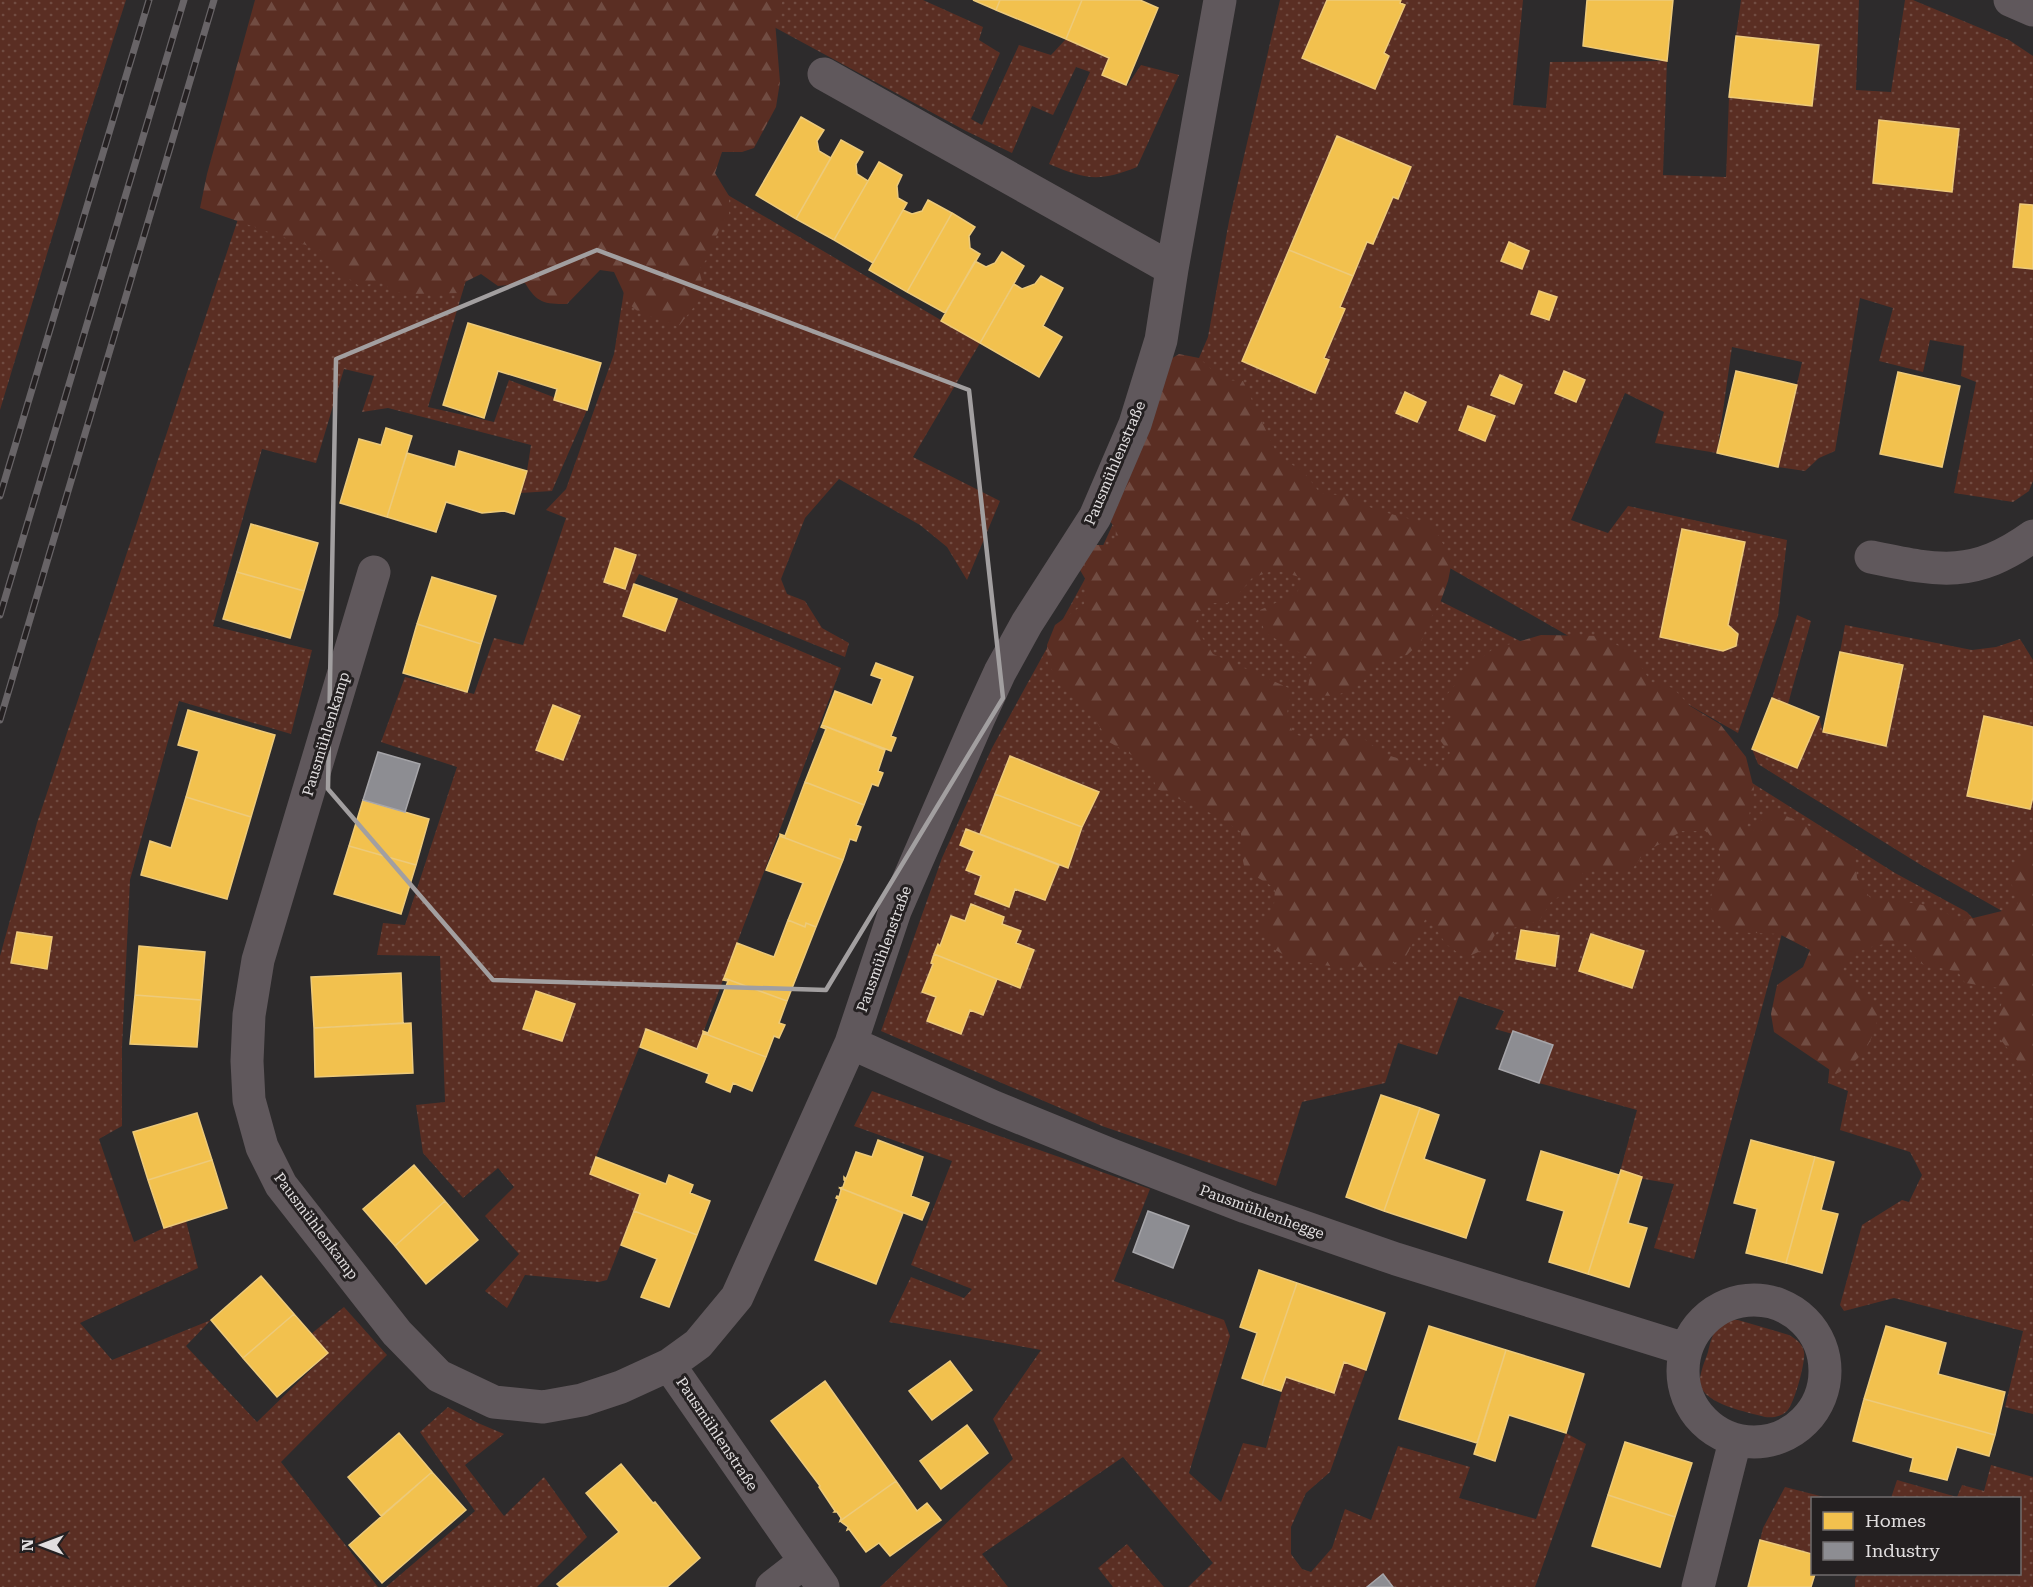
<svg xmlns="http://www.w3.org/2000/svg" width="2033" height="1587" font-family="'Roboto Serif',serif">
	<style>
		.grass { fill: url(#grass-dots) }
		.forest { fill: url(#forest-firs) }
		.homes { fill: #f2c14e; stroke: #edca7a; stroke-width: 1.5 }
		.industry { fill: #8d8d92; stroke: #a6a5a9; stroke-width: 1.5 }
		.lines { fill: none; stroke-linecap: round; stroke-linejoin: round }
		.street { stroke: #60585c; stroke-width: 33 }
		.rail-casing { stroke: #686467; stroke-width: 7 }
		.rail { stroke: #242021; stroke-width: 4.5; stroke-dasharray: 14; stroke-linecap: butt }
		.marked { fill: none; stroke: #a29fa0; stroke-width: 4.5; stroke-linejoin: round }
		.labels { text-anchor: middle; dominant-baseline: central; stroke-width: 6; stroke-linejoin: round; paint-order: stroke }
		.street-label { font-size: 15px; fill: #e1dedf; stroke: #242021 }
	</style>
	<defs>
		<pattern id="grass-dots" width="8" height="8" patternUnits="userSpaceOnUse" patternTransform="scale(1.5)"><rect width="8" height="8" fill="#5a2e23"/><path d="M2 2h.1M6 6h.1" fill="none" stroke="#714c42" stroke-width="1.8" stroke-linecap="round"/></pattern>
		<pattern id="forest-firs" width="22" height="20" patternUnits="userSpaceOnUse" patternTransform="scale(1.5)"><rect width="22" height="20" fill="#5a2e23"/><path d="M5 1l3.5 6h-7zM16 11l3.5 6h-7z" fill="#714c42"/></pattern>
	</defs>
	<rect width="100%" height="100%" fill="#2d2b2c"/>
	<path class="grass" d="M0,0h126l-42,131 -84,279z
		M739,0h184l60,27 -4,13 21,13 -29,66 11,6 37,-80 32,10 15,-16 43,19 -7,17 25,11 14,-21 38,10 -42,92c-38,15 -50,13 -88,-3l41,-92 -14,-5 -23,48 -21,-9 -20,47 -46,-22 -229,-124z
		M1280,0h243l-10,105 33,3 4,-46 117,-1 -4,114 63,2 3,-80 83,9 7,-61 -83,-9 5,-36h118l-3,90 35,2 14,-92h8l96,40 24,16v425l-4,10 -16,11 -59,-9 22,-111 -15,-6 3,-30 -34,-6 -7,32 -44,-11 14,-53 -33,-10 -25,153 -16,7 -14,13 -27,-4 24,-105 -70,-15 -15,106 -62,-10 9,-31 -39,-19 -54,127 37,13 20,-27 159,34 -9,76 -40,117 -290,-166 -269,-147 20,-62 9,-21 21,-116z
		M256,165l226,62 -54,180 66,15 15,-42 78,30 -35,81 -32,2 7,-22 4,-26 -143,-37 -26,4 12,-36 -30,-7 -28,94 -54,-14 -49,177 99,24 -21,84 -112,-33 -49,179 -8,167v79l-23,13 35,103 30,-14 22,-7 12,47 -118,55 32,37 99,-40 -25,26 71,76 71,-69 -17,-19 33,-27 43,48 -106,107 97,125h-378v-631l37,-133z
		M692,174l288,169 -67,114 87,44 -33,79 -20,-33 -27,-22 -81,-46 -34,39 -24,61 6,15 18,7 17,27 27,15 -4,14 -206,-83 -5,10 43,15 164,69 -144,381 -51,-19 -50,127 -6,17 50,20 -33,86 -8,2 -74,-7 -18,33 -22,-17 34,-37 -34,-38 29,-29 -16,-19 -35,30 -40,-45 -7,-48 29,-3 -5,-146 -63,-1 6,-32 22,2 52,-158 -76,-25 24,-65 69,17 20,-56 29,7 43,-127 -20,-8 20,-21 48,-135 16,-101z
		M1145,453l387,194 172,157 80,122 -90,333 -40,-11 20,-64 -55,-9 18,-65 -98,-27 13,-38 -57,-16 9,-18 -45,-15 -22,59 -39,-12 -13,40 -83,19 -26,84 -174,-60 -221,-95 61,-173 50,-110 110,-200z
		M1797,615l14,6 -23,83 31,13 4,15 63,14 17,-80 -63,-14 5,-27 127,25 24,-3 24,-8 13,21v278l-31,-27 -81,-46 -163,-101 -6,-15 20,-51z
		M1725,766l170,107 72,39 42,45 24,38v419l-28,-7 18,-76 -129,-33 -50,13 -4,-6 22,-80 40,-25 7,2 13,-27 -12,-23 -70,-22 8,-39 -20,-8 16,-166 -106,-76z
		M872,1091l278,98 -36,92 110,39 6,16 -41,137 32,29 22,-59 23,5 20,-71 58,-15 22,8 -36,102 -24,21 -15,34v27l11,15 9,3 21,-24 13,-39 26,11 27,-74 72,21 -11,31 77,21 30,-86 20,11 -51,143h-347l25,-24 -90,-106 -141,97 26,33h-128l133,-128 -20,-40 48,-69 -152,-28 22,-45 53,21 8,-9 -61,-24 41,-104 -98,-35z
		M1731,1320h7l51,15c7,4 14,9 15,17 2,9 -10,53 -17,59 -6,6 -15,7 -22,6 -17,-5 -60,-12 -65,-33 -1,-10 5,-23 8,-32 4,-16 6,-26 23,-32z
		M448,1407l30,16 26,11 -39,31 39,51 40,-39 43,60 -50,50h-151l89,-76 -55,-79z
		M1991,1465l42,12v110h-178v-8l3,-5h162v-76h-129l6,-18 60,17 5,-12 22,6z
		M1785,1487l43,11h-16v56l-52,-14 3,-12z
		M1127,1544l37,43h-51l-15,-19z"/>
	<path class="forest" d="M255,0h528l-8,21 5,61 -4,25 -22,41 -12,4h-20l-7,21 14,23v18l-8,11 -13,32 -9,13 6,23 -27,34 -19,-9 -16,-2 -14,-12 -15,-32 -14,-2 -33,34c-23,0 -30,-1 -42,-21l-27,3 -17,-12 -16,8 -4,11 -52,1 -17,-3 -10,-9 -23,4 -18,-13 -21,-23 -120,-42 7,-34z
		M1179,354l20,4 24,22 20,1 35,75 26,16 16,21 26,3 30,14 57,15 19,36 -4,20 -8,22 -11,18 -8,21 -14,13 -27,6 -19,23 -25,12 -29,-1 5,-35 -48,-28 -4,-22 37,-17 6,-15 -28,-8 -23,8 -21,25h-23l-14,22 19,29 78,35 -4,25 6,20 21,5 49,-1 21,16 45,14 9,-1 12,-14 -15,-19 16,-17 -7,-19 28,-33 21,-16 48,-14 61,1 32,19 17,27 22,6 17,18 30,18 26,33 8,32 -9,48c12,-7 16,-19 27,-27l67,29 16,17 2,22 14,21c33,2 62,4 90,22l41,-10 16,-7 -8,-25v-14l23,-14v236l-14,-24 -22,-28 3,-26 5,-20 -40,-6 -7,-11 -39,-9 -11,-18c-18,-7 -34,3 -53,7l-14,20 28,23 11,15c-9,33 -12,45 -44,64l-62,-42 -3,-18 6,-29 26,-18 7,-17 -31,-16 -50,-2 -15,-10 -4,-26 10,-22v-22l-13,-21h-25l-38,22 -13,18h-47l-8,14 -25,17 -12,19 -29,8 -12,1 -11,18 -22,10 -19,-14 -19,-28 -23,44 -26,7 -48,-1 -34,-5 -21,-11 -15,-22 14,-24 1,-16 -30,-18 -4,-18v-20l-24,-16 -60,-27 -8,-20 -7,-8 -33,-19 -22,-36 -27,-22 -12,-21 -1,-18 8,-20 29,-21 3,-22 -10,-17 11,-20h27l1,-16 -10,-13 47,-146z"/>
	<path class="homes" d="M973,0h27l-4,10z
		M1000,0h82l-16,39 -70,-29z
		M1082,0h58l18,8 -32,77 -24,-10 7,-17 -43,-19z
		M1327,0h74l-1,3 5,2 -21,48 5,3 -14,33 -73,-31z
		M1587,0h86l-6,61 -84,-15z
		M1736,36l83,9 -7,61 -83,-9z
		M801,117l23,13 -7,11 2,10 12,7 -35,61 -40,-24z
		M1879,120l80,9 -7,63 -79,-9z
		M1337,136l74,31 -13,32 -5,-2 -20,47 -6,-2 -14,34 -64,-26z
		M841,140l22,12 -7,12 1,10 11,7 -34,59 -38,-21z
		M879,162l23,13 -5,11 1,12 9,5 -34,60 -39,-23z
		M928,200l24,13 -45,79 -38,-22 34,-60 9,4 10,-3z
		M2020,204l13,1v64l-20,-2z
		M952,213l23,14 -6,9 1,12 10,6 -35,59 -38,-21z
		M1509,242l20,9 -7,18 -21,-8z
		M1289,250l64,26 -13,31 5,2 -21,49 5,2 -14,33 -73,-32z
		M1002,252l22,14 -44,77 -39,-22 34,-60 11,6 9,-4z
		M1041,276l22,12 -20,38 19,11 -23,40 -59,-34 34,-59 8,5 13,-5z
		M1539,291l18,6 -8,23 -18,-6z
		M468,323l133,40 -14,47 -33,-10 3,-11 -59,-18 -14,47 -41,-13z
		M1564,371l21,9 -9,22 -21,-9z
		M1736,371l61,14 -19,82 -61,-14z
		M1898,372l62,14 -18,81 -62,-13z
		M1500,375l22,10 -8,19 -23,-9z
		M1405,392l21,10 -9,20 -21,-9z
		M1468,406l27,10 -10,25 -26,-11z
		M386,428l26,8 -25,81 -47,-14 19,-64 22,6z
		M459,451l68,20 -13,43 -10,-3 -22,2 -36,-11 -10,30 -49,-15 20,-64 48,14z
		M251,524l67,19 -14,48 -67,-19z
		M1682,529l63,13 -17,83 10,9 -2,12 -13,5 -63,-14z
		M615,548l21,7 -11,34 -21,-7z
		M237,572l67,19 -14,47 -67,-19z
		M432,577l64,19 -15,48 -64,-20z
		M634,584l43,15 -12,32 -42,-15z
		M417,624l64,20 -14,48 -64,-19z
		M1840,652l63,13 -17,81 -63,-14z
		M876,663l37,14 -22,59 5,2 -5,13 -69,-26 13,-34 37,14 10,-26 -11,-4z
		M1772,698l47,19 -22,51 -45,-19z
		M553,705l27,11 -17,44 -27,-10z
		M188,710l87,25 -24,82 -65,-20 13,-46 -21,-6z
		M1984,716l49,11v70l-3,12 -63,-13z
		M822,725l63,25 -7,21 5,2 -5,13 -6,-2 -8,21 -59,-23 21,-53 -5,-2z
		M1010,756l89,36 -17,35 -87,-33z
		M805,782l59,23 -8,20 5,2 -5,14 -6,-2 -7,21 -63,-24v-2l5,2z
		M995,794l87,33 -14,41 -88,-34z
		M186,797l65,20 -24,82 -86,-24 9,-34 21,7z
		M363,800l66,19 -13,46 -67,-19z
		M966,829l93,36 -14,35 -30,-11 -6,18 -34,-13 6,-18 -15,-6 8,-19 -14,-6z
		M780,836l63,24 -27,67 -10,-4 -1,4 -17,-7 15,-37 -37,-13z
		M349,846l67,19 -15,49 -67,-20z
		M971,904l33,13 -2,7 19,7 -5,12 18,7 -14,38 -86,-34 4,-10 2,2 11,-30 14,5z
		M788,920l17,7 1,-4 10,4 -29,74 -63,-23 13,-35 37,14z
		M1521,930l38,6 -4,30 -39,-7z
		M17,932l35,5 -5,32 -36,-6z
		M1591,934l53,17 -12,37 -53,-17z
		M139,946l66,6 -4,48 -66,-5z
		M934,954l63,25 -14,36 -13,-5 -9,24 -34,-13 9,-24 -14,-5 11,-28 -2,-1z
		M401,973l2,50 -89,5 -3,-51z
		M724,978l63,23 -8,22 6,2 -6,13 -5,-2 -8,21 -63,-24v-2l5,2 20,-52 -5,-1z
		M536,991l39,13 -13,37 -39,-12z
		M135,995l66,5 -4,47 -67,-3z
		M411,1023l2,50 -98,4 -1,-49z
		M646,1029l51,20 6,-16 63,24 -14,34 -19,-8 -3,9 -24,-10 3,-8 -69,-27z
		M1381,1095l39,13 -36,103 -38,-14z
		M1420,1108l19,7 -15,44 61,21 -19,58 -82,-27z
		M197,1113l15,47 -64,20 -15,-48z
		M878,1140l45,17 -12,39 18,7 -7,17 -82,-32 3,-1 2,-6 -1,-1v-3l2,2 10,-27 16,5z
		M1751,1140l64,17 -29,106 -40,-10 11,-44 -23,-6z
		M1541,1151l78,24 -31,99 -39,-12 15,-51 -37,-11z
		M596,1157l70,27 3,-9 24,10 -3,8 20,8 -13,34 -63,-24 6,-17 -50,-20z
		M1815,1157l19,5 -13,48 17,4 -16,59 -36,-10z
		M212,1160l15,48 -63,20 -16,-48z
		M414,1165l31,36 -50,45 -32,-37z
		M1621,1170l21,7 -14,46 19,5 -18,59 -41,-13z
		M840,1188l63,25 -27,71 -61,-24 23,-61 -2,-1 1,-2 2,1 2,-7z
		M445,1201l33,39 -52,44 -31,-38z
		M634,1211l63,24 -28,72 -28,-10 16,-38 -36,-14z
		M1259,1270l38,13 -35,102 -20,-7 15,-45 -17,-6z
		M261,1276l33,38 -51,44 -32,-38z
		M1297,1283l88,30 -19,57 -22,-8 -10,31 -48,-16 -5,14 -19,-6z
		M294,1314l34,39 -51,44 -34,-39z
		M1429,1326l77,24 -29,93 -78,-24z
		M1886,1326l60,17 -8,31 67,18 -10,43 -131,-36z
		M1506,1350l78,24 -18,59 -57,-18 -14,46 -21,-7z
		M950,1361l22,29 -40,30 -23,-29z
		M825,1381l71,100 -56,40 1,-3 -4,-6h-3l1,-1 -16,-24 1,-1 -49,-65z
		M1864,1399l131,36 -6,21 -32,-9 -10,33 -37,-9 3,-13 -60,-17z
		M967,1425l21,28 -47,36 -21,-28z
		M399,1433l33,39 -51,44 -33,-39z
		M1625,1442l67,21 -17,54 -67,-22z
		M621,1464l32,39 2,-1 45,56 -33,29h-107l-3,-3 62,-52 -33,-39z
		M432,1472l34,38 -84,73 -33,-38z
		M896,1481l21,30 10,-8 14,17 -51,36 -11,-13 -13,9 -17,-23 -2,1 1,-3 -8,-6z
		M1608,1495l67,22 -15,50 -68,-21z
		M1760,1540l52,14v20h3l-4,13h-63z"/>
	<path class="industry" d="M378,752l42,12 -15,48 -42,-12z
		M1513,1031l40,14 -14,38 -40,-14z
		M1148,1211l41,15 -16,42 -40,-16z
		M1383,1574l10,13h-26z"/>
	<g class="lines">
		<path class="street" d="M2010,0l23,10
			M824,74l348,195 48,-269
			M1871,557c68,14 102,22 162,-21
			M374,572l-116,388 -9,55 -2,46 2,39 13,47 19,38 116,148 42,43 55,26 49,5 39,-7 39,-13 48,-22
			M851,1043l143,64 115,47 137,53 150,52 289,90
			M1683 1371a71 71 0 1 1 142 0a71 71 0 1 1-142 0Z
			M772,1587l32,-25
			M823,1587l-154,-222 29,-21 39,-47 114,-254 44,-132 83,-191 22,-48 27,-49 68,-106 40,-93 26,-84 11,-71
			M1698,1587l37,-146"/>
		<g class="rail-casing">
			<path id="rail" d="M0,496l149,-496
				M0,615l184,-615
				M0,720l214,-720"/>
		</g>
		<use href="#rail" class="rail"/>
	</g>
	<path class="marked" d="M597,250l372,140 34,308 -177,292 -333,-10 -165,-191 8,-430z"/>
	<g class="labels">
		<g class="street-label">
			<text transform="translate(1115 463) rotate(-67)">Pausmühlenstraße</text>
			<text transform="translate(326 734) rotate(-73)">Pausmühlenkamp</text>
			<text transform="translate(884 949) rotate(-70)">Pausmühlenstraße</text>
			<text transform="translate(1262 1212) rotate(20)">Pausmühlenhegge</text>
			<text transform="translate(316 1226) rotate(53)">Pausmühlenkamp</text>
			<text transform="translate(717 1434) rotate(56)">Pausmühlenstraße</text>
		</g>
	</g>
	<rect x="1811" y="1497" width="210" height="78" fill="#242021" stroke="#706c6d" stroke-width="1.5"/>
	<rect x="1823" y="1512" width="30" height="18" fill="#f2c14e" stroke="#706c6d" stroke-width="1.5"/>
	<text x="1865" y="1527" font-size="18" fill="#e1dedf">Homes</text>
	<rect x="1823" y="1542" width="30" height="18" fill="#8d8d92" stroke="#706c6d" stroke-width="1.5"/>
	<text x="1865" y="1557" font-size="18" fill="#e1dedf">Industry</text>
	<g transform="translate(42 1545) rotate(270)" stroke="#242021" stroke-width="4.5" paint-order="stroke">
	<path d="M0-4.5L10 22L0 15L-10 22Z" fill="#e1dedf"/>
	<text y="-9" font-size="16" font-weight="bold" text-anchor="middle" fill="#e1dedf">N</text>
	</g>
</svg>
